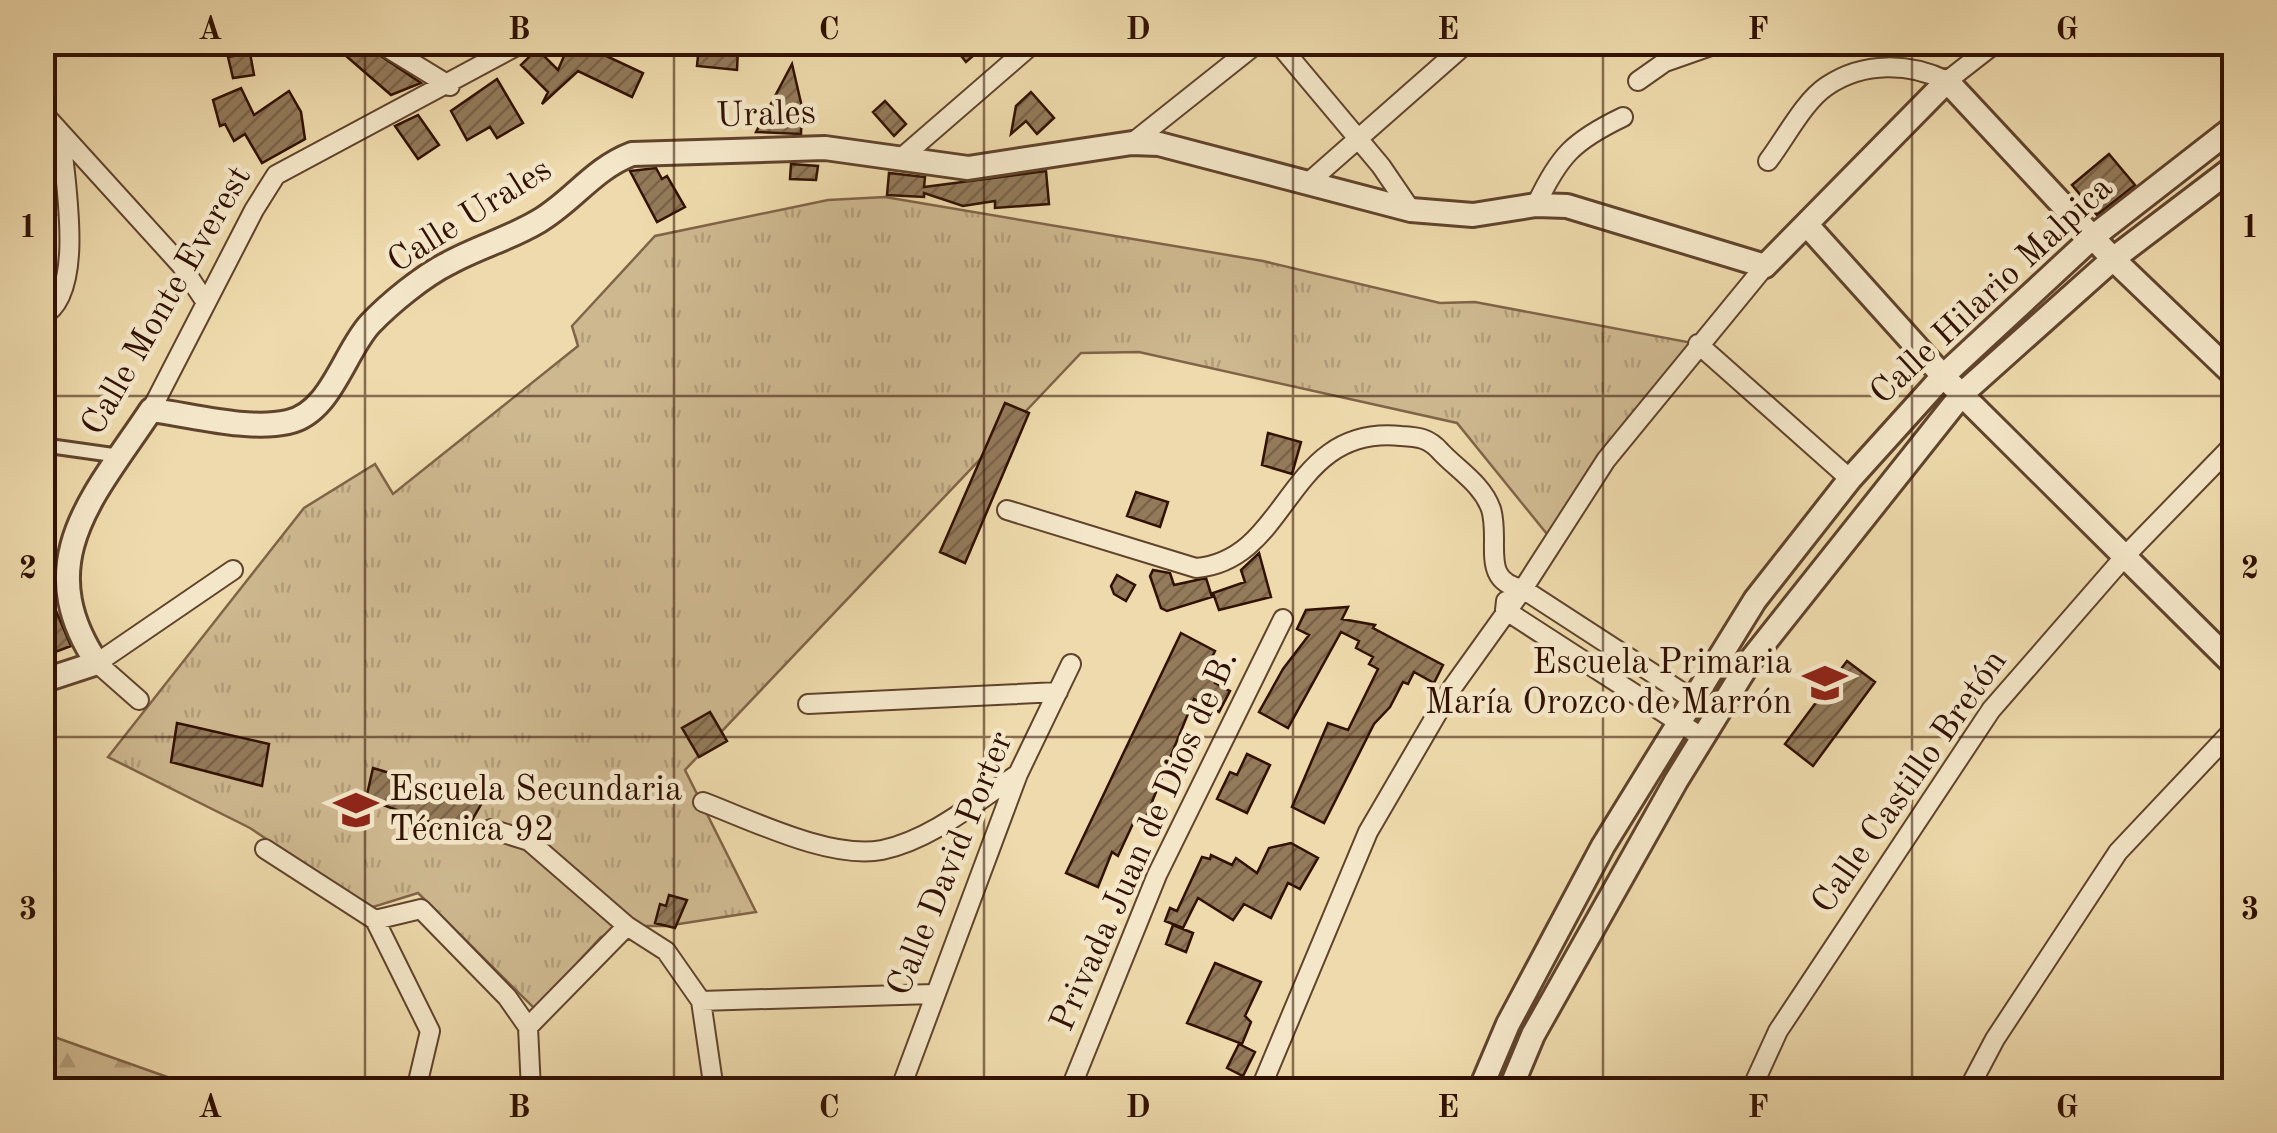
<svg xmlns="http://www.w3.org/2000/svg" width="2277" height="1133" font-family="'Old Standard TT',serif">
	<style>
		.grass { fill: url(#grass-tufts); stroke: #806448; stroke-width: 2.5 }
		.forest { fill: url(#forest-firs); stroke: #806448; stroke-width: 2.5 }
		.building { fill: url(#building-hatch); stroke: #311102; stroke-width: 2.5 }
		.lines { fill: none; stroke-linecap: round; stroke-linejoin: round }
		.pedestrian-casing { stroke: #60432c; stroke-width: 18 }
		.minor-casing { stroke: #60432c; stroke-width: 22 }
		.tertiary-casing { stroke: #60432c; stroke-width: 28 }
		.pedestrian { stroke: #f4e7c9; stroke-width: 12 }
		.minor { stroke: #f4e7c9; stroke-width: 18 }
		.tertiary { stroke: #f4e7c9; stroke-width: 22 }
		.grid { fill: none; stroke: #311102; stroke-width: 2.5; stroke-opacity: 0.55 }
		.labels { text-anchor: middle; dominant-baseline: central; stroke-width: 9; stroke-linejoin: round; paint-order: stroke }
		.street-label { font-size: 35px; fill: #311102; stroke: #f4e7c9 }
		.poi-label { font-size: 35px; fill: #311102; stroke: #f4e7c9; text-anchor: end }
		.neatline { fill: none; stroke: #311102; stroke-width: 4 }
		.grid-label { font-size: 32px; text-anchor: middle; font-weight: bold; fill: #311102 }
	</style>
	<defs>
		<pattern id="grass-tufts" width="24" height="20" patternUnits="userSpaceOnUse" patternTransform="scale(2.5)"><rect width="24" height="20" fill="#ceb88f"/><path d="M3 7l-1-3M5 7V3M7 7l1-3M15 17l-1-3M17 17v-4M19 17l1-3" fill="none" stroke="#b19d7a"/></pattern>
		<pattern id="forest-firs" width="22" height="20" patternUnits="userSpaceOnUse" patternTransform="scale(2.5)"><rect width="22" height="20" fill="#ceb88f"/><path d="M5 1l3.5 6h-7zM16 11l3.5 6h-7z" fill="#b19d7a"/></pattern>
		<pattern id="building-hatch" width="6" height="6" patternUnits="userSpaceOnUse" patternTransform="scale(2.5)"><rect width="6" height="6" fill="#937a5a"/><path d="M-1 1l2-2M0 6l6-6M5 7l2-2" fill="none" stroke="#796348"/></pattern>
	</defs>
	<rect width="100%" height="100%" fill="#eedaac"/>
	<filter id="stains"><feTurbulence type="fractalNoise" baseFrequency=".002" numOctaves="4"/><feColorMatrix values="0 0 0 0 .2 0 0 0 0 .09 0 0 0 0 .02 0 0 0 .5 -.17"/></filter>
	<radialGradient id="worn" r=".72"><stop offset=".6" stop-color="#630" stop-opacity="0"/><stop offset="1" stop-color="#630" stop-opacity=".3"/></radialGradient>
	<path class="grass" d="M885,197l378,64 177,42 35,-1 223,42 -147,195 -94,-116 -318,-71 -58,1 -396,417 71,142 -90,14h-39l-26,11 -66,72 -117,-116 -48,15 -120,-80 -142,-71 196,-249 71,-44 18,30 185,-148 -6,-20 83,-90 173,-36z"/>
	<path class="forest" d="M43,1033l161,57h-161z"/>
	<path class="building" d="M330,42h30l61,41 -30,12z
		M570,42h19l-2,5 56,26 -11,24 -54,-26 -36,33 6,-12 -27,-27 16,-16 21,21z
		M950,42h39l-23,20z
		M699,46l39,3 -1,21 -40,-4z
		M250,53l4,22 -21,3 -5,-21z
		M792,64l10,43 -1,27 -45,-2z
		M497,79l26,44 -26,15 -7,-11 -23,13 -16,-29z
		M241,88l13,27 35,-24 12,21 4,27 -43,24 -17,-29 -11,7 -9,-17 -5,2 -7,-26z
		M1031,92l23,26 -17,16 -11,-13 -15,13 5,-28z
		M885,101l21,23 -12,12 -21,-24z
		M418,115l21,30 -21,14 -23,-33z
		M2109,154l26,31 -38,30 -25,-30z
		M791,164l27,2 -2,14 -26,-1z
		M49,168l7,47 -14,3v-49z
		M656,168l6,11 5,-3 18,31 -28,15 -27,-51z
		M1046,171l3,33 -54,4v-7l-32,5 -39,-13v4l-37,-2 2,-22 36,4 -1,10z
		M1005,403l24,10 -64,150 -25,-11z
		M1268,433l33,9 -9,32 -30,-9z
		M1136,492l32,10 -8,25 -33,-11z
		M1259,553l12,44 -52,13 -6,-17 32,-11 -4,-12z
		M1153,570l17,3 4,12 32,-7 6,19 -45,14 -6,-3 -11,-32z
		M1117,575l18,10 -9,16 -12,-7 -3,-8z
		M42,578l29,68 -29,11z
		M1348,607l-6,12 33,6 -2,3 70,37 -9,18 -20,-11 -6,12 -5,-2 -13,25 -16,17 -50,99 -32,-16 36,-84 20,7 30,-61 -9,-5 4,-7 -17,-9 3,-7 -18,-9 -53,96 -29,-16 24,-43 26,-34 -12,-6 9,-19z
		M1181,633l34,18 -5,10 12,7 -7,15 15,8 -11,21 -25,-13 -49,120 -8,-4 -19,41 -6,-4 -14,35 -32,-14z
		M1847,661l28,21 -62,84 -28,-22z
		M710,712l17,29 -28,16 -17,-29z
		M177,723l92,21 -7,42 -91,-24z
		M1247,754l23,11 -23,48 -30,-14 13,-27 7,3z
		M373,768l110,33 -19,33 -98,-35z
		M1291,843l27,15 -18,31 -12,-6 -17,35 -27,-14 -11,16 -35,-22 -15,30 -18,-7 5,-13 7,3 25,-54 8,2 1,-4 21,10 4,-7 21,15 12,-25z
		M669,895l18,5 -12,28 -20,-5 5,-19 6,2z
		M1173,925l20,8 -7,19 -20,-8z
		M1215,963l46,19 -16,34 6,6 -9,22 -55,-21z
		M1239,1044l16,8 -12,24 -16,-8z"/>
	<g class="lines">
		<g class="pedestrian-casing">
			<path id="pedestrian" d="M42,445l78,11"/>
		</g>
		<g class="minor-casing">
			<path id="minor" d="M378,42l72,44
				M1277,42l104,124 30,44
				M1638,81l27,-19 57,-20
				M42,112l139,153 24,36
				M1132,143l127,-101
				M900,159l135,-117
				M1768,161c17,-22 36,-60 59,-75 37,-25 83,-23 120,-5l50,-39
				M1309,182l159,-140
				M1536,205c23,-49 37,-64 87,-88
				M42,316c45,-22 22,-139 19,-181
				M1698,344l152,135
				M151,410l103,-200 22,-35 248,-133
				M1007,510l189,58c95,-8 90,-144 205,-132 18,1 28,2 40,16 17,18 41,32 50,57 10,33 -12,72 32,80l194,126
				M1506,601l-1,9 198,128
				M139,700l-42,-37 136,-93
				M808,704l250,-12
				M703,802c48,18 128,58 179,48 49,-10 95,-49 136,-76
				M491,829l38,12 98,85 39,25 35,50 13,89
				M265,849l110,71 55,111 -14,59
				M375,920l46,-11 86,88 21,30 3,63
				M701,1001l232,-7
				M528,1027l99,-101
				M900,1090l118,-316 53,-110
				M1070,1090l87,-215 126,-256
				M1260,1090l108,-258 84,-144 71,-99 83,-129 159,-194
				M1751,1090l27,-59 213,-321 135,-155 108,-111
				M1968,1090l27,-51 123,-187 116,-123
				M2228,1090l6,-11"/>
		</g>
		<g class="tertiary-casing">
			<path id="tertiary" d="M1807,225l136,151 291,289
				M42,681l55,-18c-68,-102 -3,-167 54,-253 41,5 96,21 137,12 43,-9 56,-70 82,-98 20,-21 53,-48 79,-61 29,-16 62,-25 90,-42 35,-21 54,-52 93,-67l193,-6 143,20 164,-25 27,1 252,66 62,5 63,-10 31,1 198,60 182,-185 166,178 121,116
				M1480,1090l28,-66 95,-178 152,-246 95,-121 93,-103 151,-140 140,-109
				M1510,1090l23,-55 143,-254 74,-120 213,-268 150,-134 121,-92"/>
		</g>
		<use href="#pedestrian" class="pedestrian"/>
		<use href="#minor" class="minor"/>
		<use href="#tertiary" class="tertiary"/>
	</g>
	<path class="grid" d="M365,42v1048M674,42v1048M984,42v1048M1293,42v1048M1603,42v1048M1912,42v1048M42,396h2192M42,737h2192"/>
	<defs>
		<g id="school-bare" transform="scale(3.45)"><path d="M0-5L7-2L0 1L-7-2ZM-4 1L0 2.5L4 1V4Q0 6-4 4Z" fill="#8f2418" stroke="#f4e7c9" stroke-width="2.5" paint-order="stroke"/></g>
	</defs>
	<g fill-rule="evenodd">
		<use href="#school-bare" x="1825" y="683"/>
		<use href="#school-bare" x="356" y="810"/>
	</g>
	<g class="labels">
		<g class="street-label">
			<text transform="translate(766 115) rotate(-2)">Urales</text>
			<text transform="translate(470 216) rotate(-32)">Calle Urales</text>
			<text transform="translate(1992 291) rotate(-43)">Calle Hilario Malpica</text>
			<text transform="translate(167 301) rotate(-60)">Calle Monte Everest</text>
			<text transform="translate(1910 782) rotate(-55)">Calle Castillo Bretón</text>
			<text transform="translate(1145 841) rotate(-66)">Privada Juan de Dios de B.</text>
			<text transform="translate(951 864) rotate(-68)">Calle David Porter</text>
		</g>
		<g class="poi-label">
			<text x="1792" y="663">Escuela Primaria<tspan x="1792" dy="40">María Orozco de Marrón</tspan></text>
			<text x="389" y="790" text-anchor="start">Escuela Secundaria<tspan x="389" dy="40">Técnica 92</tspan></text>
		</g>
	</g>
	<rect width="2277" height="1133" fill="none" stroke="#eedaac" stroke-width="110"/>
	<rect x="55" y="55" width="2167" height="1023" class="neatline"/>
	<g class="grid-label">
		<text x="210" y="39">A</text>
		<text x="519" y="39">B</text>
		<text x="829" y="39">C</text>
		<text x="1138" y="39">D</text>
		<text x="1448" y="39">E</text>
		<text x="1758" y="39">F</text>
		<text x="2067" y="39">G</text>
		<text x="28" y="237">1</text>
		<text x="2250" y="237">1</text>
		<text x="28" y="578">2</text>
		<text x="2250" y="578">2</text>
		<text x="28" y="919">3</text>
		<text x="2250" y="919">3</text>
		<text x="210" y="1117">A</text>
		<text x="519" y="1117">B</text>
		<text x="829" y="1117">C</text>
		<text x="1138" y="1117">D</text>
		<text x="1448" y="1117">E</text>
		<text x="1758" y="1117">F</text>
		<text x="2067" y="1117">G</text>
	</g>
	<rect width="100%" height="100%" filter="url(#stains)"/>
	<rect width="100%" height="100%" fill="url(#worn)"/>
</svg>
